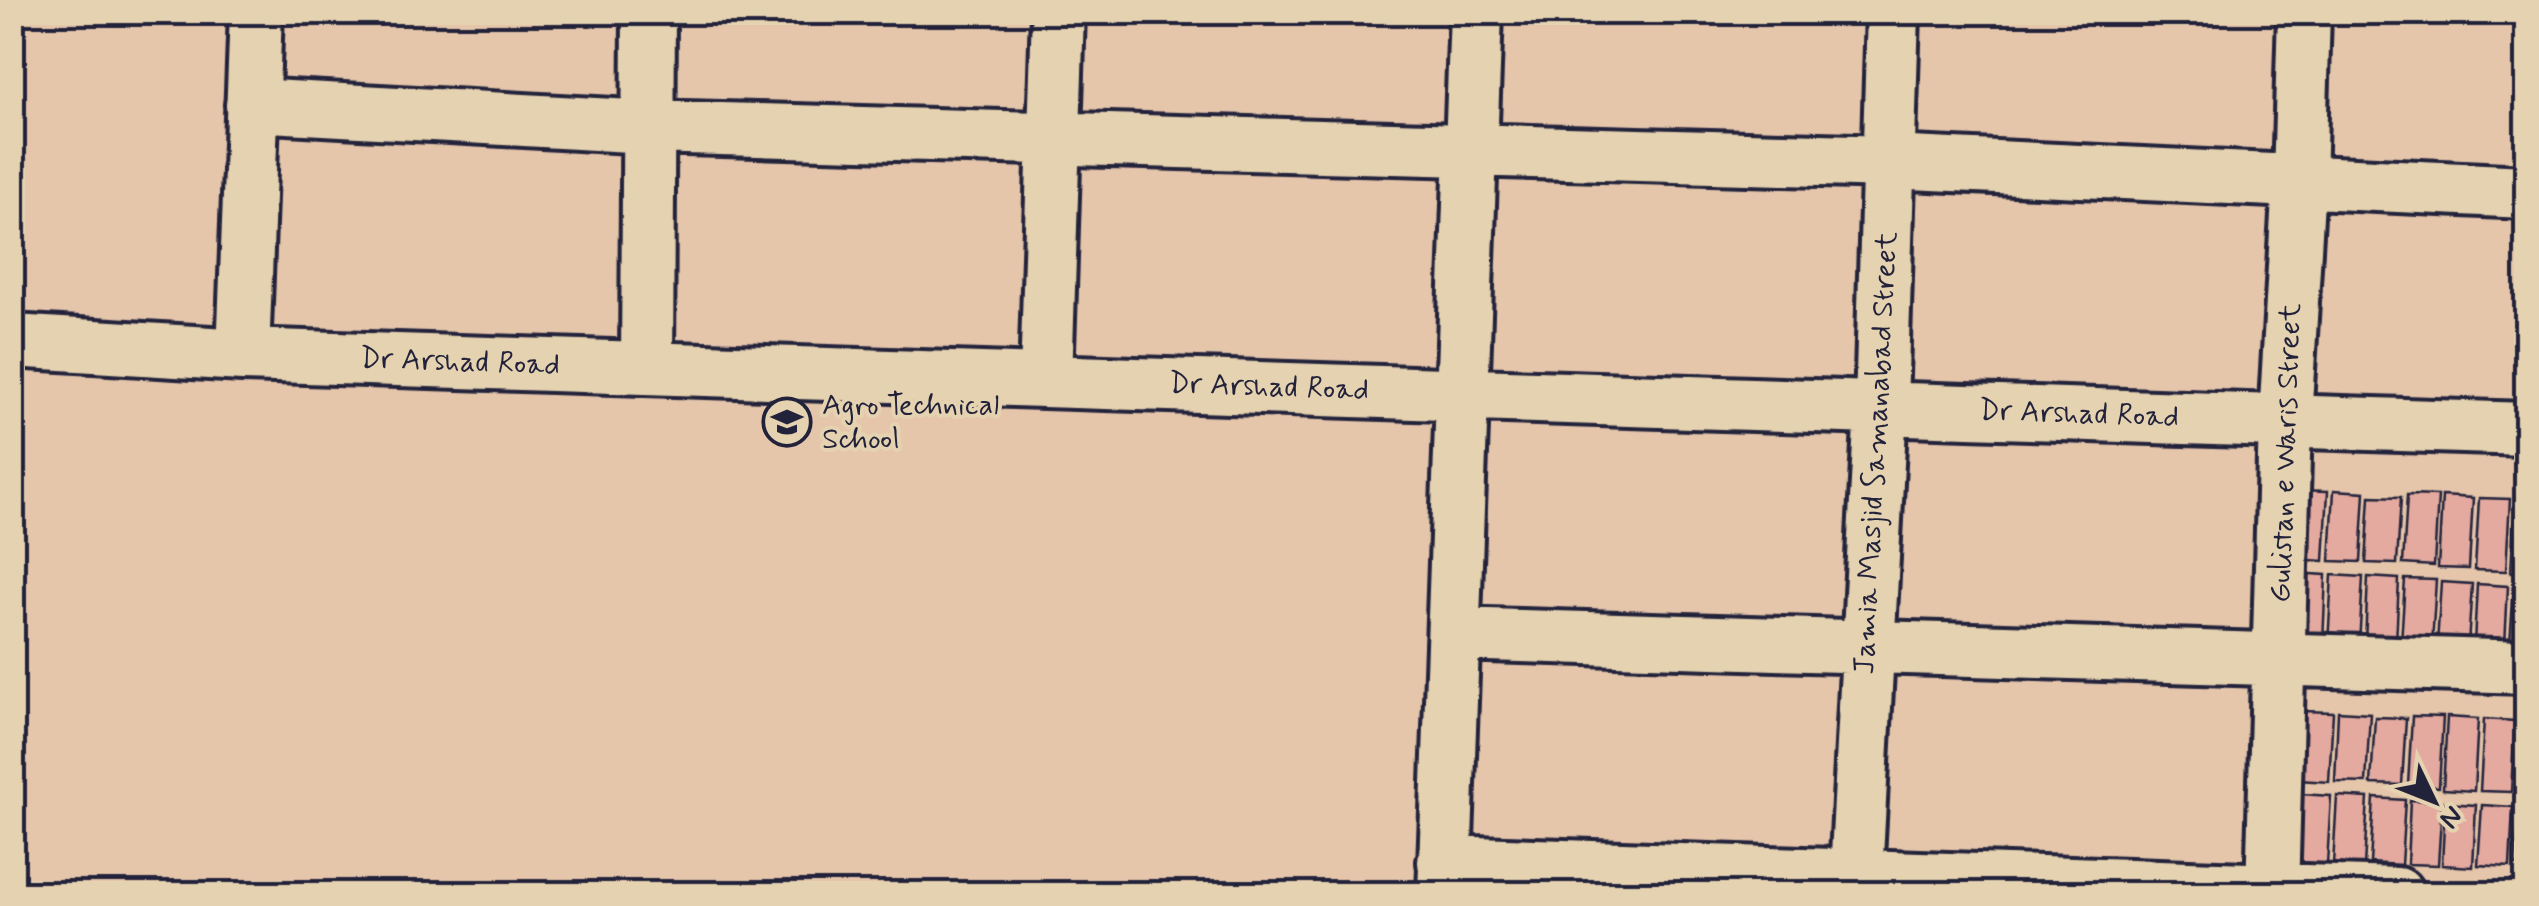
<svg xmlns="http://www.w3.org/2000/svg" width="2539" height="906" font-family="Mynerve,sans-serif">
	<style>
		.building { fill: #e4aa9f; stroke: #22223b; stroke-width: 2.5 }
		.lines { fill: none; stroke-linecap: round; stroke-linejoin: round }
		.minor-casing { stroke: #22223b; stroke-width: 60 }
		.minor { stroke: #e5d2b0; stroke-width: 52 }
		.labels { text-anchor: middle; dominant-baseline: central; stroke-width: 8; stroke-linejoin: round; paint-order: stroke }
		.street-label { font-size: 30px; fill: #22223b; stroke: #e5d2b0 }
		.poi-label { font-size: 30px; fill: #22223b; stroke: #e5d2b0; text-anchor: start }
	</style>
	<rect width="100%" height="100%" fill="#e5c6ab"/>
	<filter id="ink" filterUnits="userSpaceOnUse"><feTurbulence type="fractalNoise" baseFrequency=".01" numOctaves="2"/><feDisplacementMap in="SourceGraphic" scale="20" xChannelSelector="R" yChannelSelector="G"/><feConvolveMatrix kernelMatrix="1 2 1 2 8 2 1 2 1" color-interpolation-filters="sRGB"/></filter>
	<g filter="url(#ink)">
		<path class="building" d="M2297,490l31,1 -4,70 -31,-2z
			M2334,490l31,2 -4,70 -31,-1z
			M2407,495l31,1 -4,70 -31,-2z
			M2370,496l31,1 -4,67 -31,-1z
			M2442,496l31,2 -4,71 -31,-1z
			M2479,498l31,1 -4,72 -31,-1z
			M2515,500l11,1v71h-15z
			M2295,573l31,2 -3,68 -31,-1z
			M2332,575l31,2 -4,68 -31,-1z
			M2368,577l31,2 -3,65 -31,-2z
			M2405,579l31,1 -4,64 -31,-1z
			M2441,582l31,2 -4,62 -31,-2z
			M2477,584l31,2 -3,60 -31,-2z
			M2514,586l12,1v57l-16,-1z
			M2302,711l31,1 -4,70 -31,-2z
			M2338,711l32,2 -4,70 -31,-1z
			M2412,716l31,1 -4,70 -31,-2z
			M2375,717l31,1 -4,67 -31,-1z
			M2447,717l31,2 -4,72 -31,-2z
			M2484,719l31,2 -4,71 -31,-1z
			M2520,721h6v72h-10z
			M2300,794l31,2 -4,69 -30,-2z
			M2337,796l31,2 -4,69 -31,-2z
			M2374,798l31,2 -4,65 -31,-2z
			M2410,800l32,1 -4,64 -31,-1z
			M2445,803l31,2 -3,62 -31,-2z
			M2482,805l31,2 -3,60 -32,-2z
			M2519,807l7,1v57h-11z"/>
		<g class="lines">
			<g class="minor-casing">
				<path id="minor" d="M252,105l397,22 1240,35 637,30
					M12,341l231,14 2283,74
					M243,355l13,-343
					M647,368l2,-356
					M1046,380l12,-368
					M1454,634l1072,33
					M1444,862l953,32
					M1444,894l32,-882
					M1855,894l26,-487 12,-395
					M2272,894l13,-473 14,-240 5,-169"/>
			</g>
			<use href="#minor" class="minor"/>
		</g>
	</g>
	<defs>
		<g id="school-ring" transform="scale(2.5)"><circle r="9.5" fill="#e5d2b0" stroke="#22223b" stroke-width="1.5"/><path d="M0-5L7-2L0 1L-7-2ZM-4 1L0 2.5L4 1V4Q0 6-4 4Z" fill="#22223b"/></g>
	</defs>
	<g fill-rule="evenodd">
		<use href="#school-ring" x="787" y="422"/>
	</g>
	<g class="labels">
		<g class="street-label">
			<text transform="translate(460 362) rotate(2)">Dr Arshad Road</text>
			<text transform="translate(1269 387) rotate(2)">Dr Arshad Road</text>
			<text transform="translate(2079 414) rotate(2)">Dr Arshad Road</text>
			<text transform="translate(1876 453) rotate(-87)">Jamia Masjid Samanabad Street</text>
			<text transform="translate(2286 453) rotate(-88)">Gulistan e Waris Street</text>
		</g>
		<g class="poi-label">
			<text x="822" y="405">Agro Technical<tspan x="822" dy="34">School</tspan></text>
		</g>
	</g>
	<rect width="2539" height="906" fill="none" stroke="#e5d2b0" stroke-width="50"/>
	<rect x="25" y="25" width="2489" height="856" fill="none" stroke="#22223b" stroke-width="4" filter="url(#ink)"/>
	<g transform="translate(2434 801) rotate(133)" stroke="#e5d2b0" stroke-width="8" paint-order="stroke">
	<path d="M0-8L18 38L0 25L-18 38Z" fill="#22223b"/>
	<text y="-15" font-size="28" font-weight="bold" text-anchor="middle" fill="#22223b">N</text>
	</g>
</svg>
